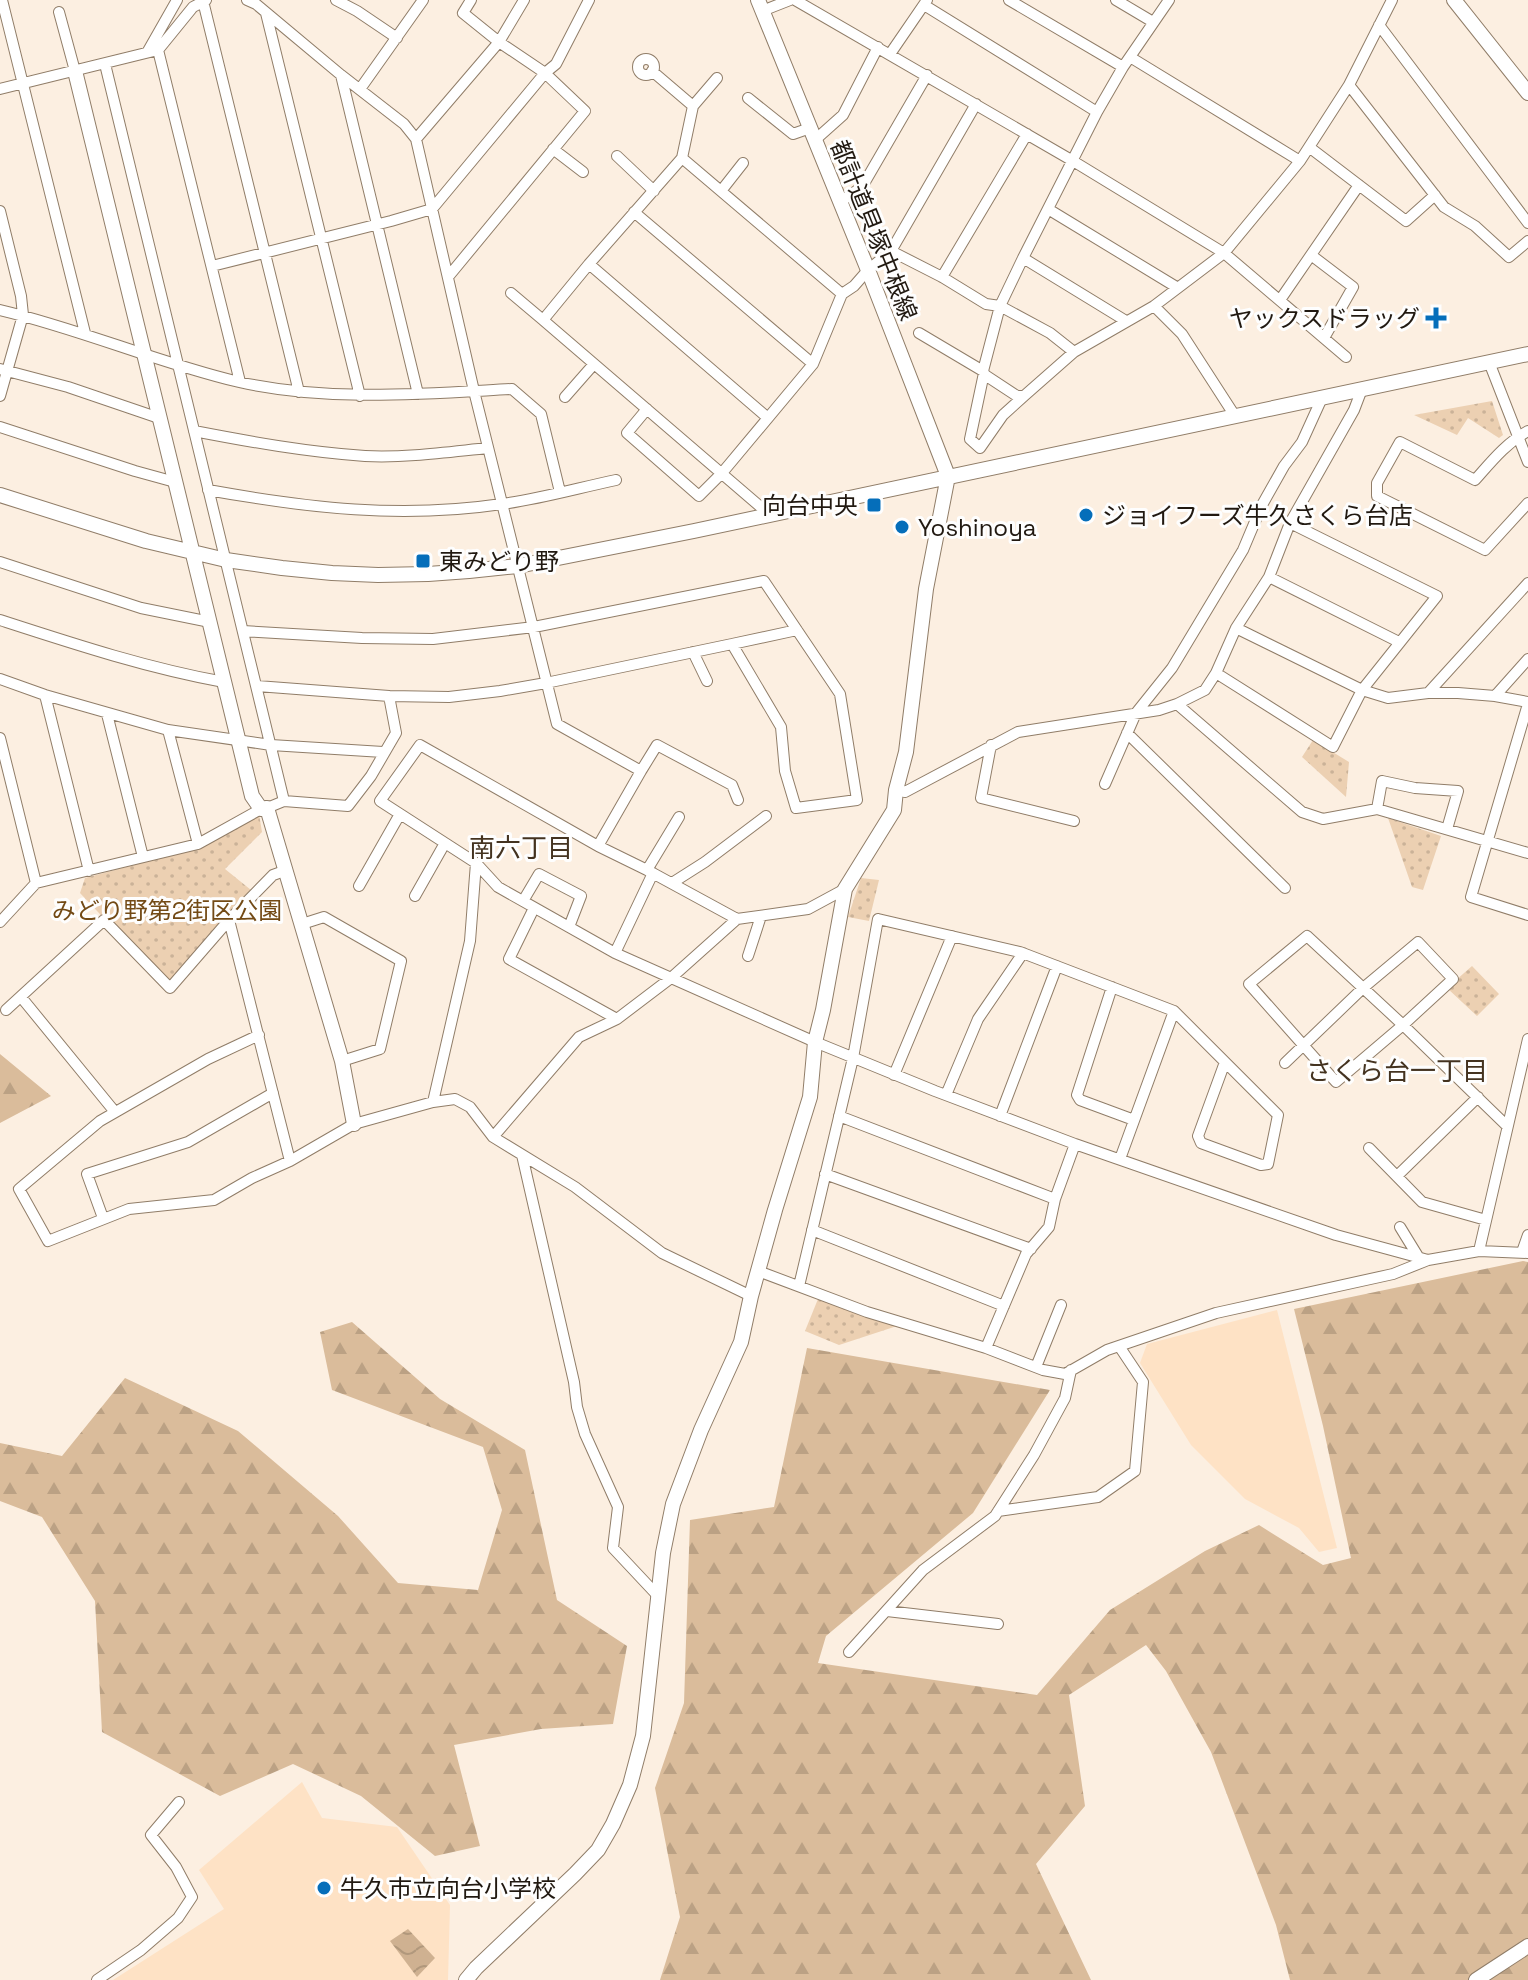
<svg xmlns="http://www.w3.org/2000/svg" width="1528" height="1980" font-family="'Space Grotesk','Noto Sans JP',sans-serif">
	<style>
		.built { fill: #fee2c5 }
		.forest { fill: url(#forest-firs) }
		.park { fill: url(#park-dots) }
		.water { fill: url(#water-waves) }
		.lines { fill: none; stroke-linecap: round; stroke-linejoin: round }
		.street-casing { stroke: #907d68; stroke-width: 12 }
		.secondary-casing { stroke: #907d68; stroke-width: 16 }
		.street { stroke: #fff; stroke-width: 10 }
		.secondary { stroke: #fff; stroke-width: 14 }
		.poi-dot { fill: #056eba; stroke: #fefefe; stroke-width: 3 }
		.labels { text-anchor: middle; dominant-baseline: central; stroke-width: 6; stroke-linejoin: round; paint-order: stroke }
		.street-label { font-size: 24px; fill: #211911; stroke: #fefefe }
		.poi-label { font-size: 24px; fill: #211911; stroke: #fefefe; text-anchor: start }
		.park-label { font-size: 24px; fill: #734a15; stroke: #fefefe }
		.neighbourhood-label { font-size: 26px; fill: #443320; stroke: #fefefe }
	</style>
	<defs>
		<pattern id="forest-firs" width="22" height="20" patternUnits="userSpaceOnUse" patternTransform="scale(2)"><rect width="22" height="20" fill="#dabc9b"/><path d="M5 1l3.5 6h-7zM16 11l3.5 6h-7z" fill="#bba184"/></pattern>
		<pattern id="park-dots" width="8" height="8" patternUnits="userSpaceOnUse" patternTransform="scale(2)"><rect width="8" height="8" fill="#ecd0b2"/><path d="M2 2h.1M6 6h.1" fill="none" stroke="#cab298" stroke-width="1.8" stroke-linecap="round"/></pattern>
		<pattern id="water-waves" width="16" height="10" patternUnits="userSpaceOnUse" patternTransform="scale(2)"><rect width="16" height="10" fill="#cfb191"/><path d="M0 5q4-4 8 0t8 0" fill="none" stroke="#b1987c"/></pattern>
	</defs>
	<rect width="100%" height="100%" fill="#fcefe1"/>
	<path class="built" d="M1277,1310l60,238 -18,4 -20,-24 -54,-29 -54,-54 -51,-82 7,-19z
		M302,1782l20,36 75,9 53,78 -2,75h-335l111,-71 -25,-39z"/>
	<path class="forest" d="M0,1054l51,42 -51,27z
		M1523,1261l5,1v718h-238l-14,-55 -65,-173 -45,-81 -20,-26 -77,50 16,111 -49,58 55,116h-431l20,-63 -25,-129 29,-85 6,-183 84,-13 33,-159 243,42 -77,123 -147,123 -8,27 219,32 73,-85 95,-59 54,-26 64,40 28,-7 -28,-132 -29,-117z
		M352,1322l88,77 85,51 32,150 70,46 -14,78 -72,5 -87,16 26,101 -45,10 -74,-60 -68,-32 -73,32 -118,-64 -7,-131 -53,-84 -42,-16v-58l62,13 63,-78 113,53 100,85 60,67 80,7 24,-80 -19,-63 -151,-57 -12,-58z"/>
	<path class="park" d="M1492,401l11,34 -4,3 -31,-20 -11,17 -43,-20z
		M1313,740l36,22 -3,35 -44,-40z
		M259,814l3,18 -37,37 26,21 -1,6 -83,89 -87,-92 5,-15 120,-32z
		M1388,818l53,18 -18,54 -11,-3z
		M861,878l18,2 -10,41 -21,-4z
		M1472,966l27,28 -22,22 -30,-28z
		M818,1299l79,27 -58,19 -34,-14z"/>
	<path class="water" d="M408,1929l27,29 -18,19 -27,-36z"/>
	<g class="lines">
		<g class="street-casing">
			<path id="street" d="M2,0l83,333
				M247,0l9,4 85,71 63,49 12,15 58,252 83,333 84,47 16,-26 75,40 6,15
				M336,0l21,11 40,27
				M471,0l-8,13 36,29 25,-42
				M795,0l278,161 151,92 122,104
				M1009,0l114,67
				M1116,0l37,22
				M1169,0l-46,67 -26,45 -74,146 -23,48 -17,65 2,4 32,21h7l50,-44 80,-46 70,-53 76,-92 49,-76 43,-85
				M203,1l96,391
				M924,5l173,107
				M762,11l28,-11
				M59,12l16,59
				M266,13l94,383
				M1379,25l149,198
				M158,50l82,332
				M148,51l29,-51
				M890,54l37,-54
				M1130,57l170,104
				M638 67a8 8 0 1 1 16 0a8 8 0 1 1-16 0Z
				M105,64l179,737
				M652,71l41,35 -11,52 -93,106 -46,56 227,195
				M341,75l77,319
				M1349,85l95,122 31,19 34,31 19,-16
				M0,89l158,-39 35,-43 13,-7
				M360,89l63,-89
				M748,98l45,36 17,-6
				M693,106l24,-28
				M416,139l83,-97 46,31 40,38 -137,166
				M815,140l28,-25 35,-68
				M1309,147l97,74 29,-26
				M553,149l30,23
				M617,156l37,35
				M682,158l160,136
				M721,191l22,-28
				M840,202l22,-15 65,-112
				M1048,209l130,79
				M0,211l21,85 2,19 -23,81
				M634,212l179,152
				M891,251l51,26 44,27 14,2 50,27 24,19
				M1311,255l42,32 -29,51
				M1023,258l103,63
				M589,264l179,154
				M212,266l179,-45 41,-12 113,-136 11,-9 33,-64
				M942,277l85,-143
				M511,293l32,27
				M1280,300l79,-115
				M1154,306l28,28 53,82
				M0,310c81,19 158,53 239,72 90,20 182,12 273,7l29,25 19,78
				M919,333l64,38
				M1489,362l39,100
				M0,369l68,18 91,31
				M984,373l-14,66 10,9 23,-33 21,-19
				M565,397l29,-33
				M647,409l-20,24 72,63 23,-23 91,-109 29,-70 12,-8 14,-16 23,-19 85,-147
				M0,427l135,44 40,11
				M194,431c57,11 113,21 171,25 41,2 83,-4 123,-8
				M1528,431c-22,12 -37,31 -53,49l-75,-38 -23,41v13l108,54 43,-47
				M208,490c100,18 193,29 294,14 38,-5 76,-16 114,-24
				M0,562l141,46 69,14
				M1269,577l130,65
				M0,620c74,24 147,48 224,62
				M1236,628l126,62 26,8 40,-5h30l37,3 33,6
				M243,631l119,7 71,1 101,-12 230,-46 76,113 17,106 -61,8 -11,-37 -4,-44 -49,-83 -186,39 -46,8 -51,6 -60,-1 7,37 -25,43 -23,30 -64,-5 -17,7
				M732,644l65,-14
				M693,652l14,29
				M1216,673l117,74 29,-57 75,-94 -147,-73
				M0,679l45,16 123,35 103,15 112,7
				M257,686l132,10
				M1428,693l100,-110
				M45,695l44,176
				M1495,696l33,-37
				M1177,704l125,108 21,7 54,-10 151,44
				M1528,704l-57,193 57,18
				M107,714l36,143
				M168,730l30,114
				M1127,733l158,155
				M0,738l36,145
				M991,745l-10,53 93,23
				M1105,784l31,-71 36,-45 71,-118 19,-45 22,-39 18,-24 20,-44
				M896,790l9,2 113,-60 141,-22 18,-6 28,-14 11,-17 20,-45 33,-51 21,-54 64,-113 8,-21
				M1377,809l5,-28 33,7 43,3 -11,38
				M598,846l43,-75
				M476,863l22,24 117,66 200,89 120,49 140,53 261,91 92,25
				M647,870l32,-53
				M672,883l33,-21 61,-46
				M359,886l41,-72
				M415,896l30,-53
				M523,901l16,-27 42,22 -12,31
				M534,908l-25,51 108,60
				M229,920l61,241
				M0,922l36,-39 162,-39 63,-35
				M302,924l22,-7 77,44 -21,88 -38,12
				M1307,936l96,89 -67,57 -87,-98z
				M615,953l38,-80
				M748,956l13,-40
				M1112,987l-35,108 3,5 54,20
				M21,997l94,115
				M6,1010l98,-90 66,68 59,-68 44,-45 14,-5
				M259,1035l-51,24 -108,62 -81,68 29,52 81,-32 85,-9 38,-22 38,-17 64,-37 79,-22 22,-3 15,8 23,30 82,50 87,66 89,43
				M1285,1063l78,-75 55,-46 35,37 -50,46 104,101
				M894,1075l58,-139
				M946,1095l32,-76 45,-66
				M433,1102l37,-161 6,-78 -96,-62 40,-56 178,101 49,24 90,49 71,-10 37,-20
				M839,1116l216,83
				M1000,1116l57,-150
				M493,1137l86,-100 38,-18 54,-41 66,-59
				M1369,1148l53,54 64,18
				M522,1155l52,227 3,25 8,27 33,73 -5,41 45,48
				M1120,1159l54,-148
				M825,1174l206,75
				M1397,1176l81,-79
				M103,1218l-16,-44 101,-32 85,-49
				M1400,1227l19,31
				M812,1230l192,76
				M1479,1251l49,-212
				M1522,1252l6,-17
				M758,1271l109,41 119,36 57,22 22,4 42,-24 109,-37 177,-39 35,-14 51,-9 49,2
				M799,1286l54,-228 25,-139 142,33 154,59 104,104 -10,49 -7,1 -60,-22 -3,-7 27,-74
				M986,1348l40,-94 23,-27 6,-28 20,-55
				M1036,1367l25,-62
				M998,1511l100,-14 37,-26 8,-89 -24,-36
				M887,1611l111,13
				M849,1652l74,-82 72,-54 39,-61 31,-57 6,-28
				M97,1980l44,-30 37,-32 14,-21 -16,-30 -25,-32 28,-33"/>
		</g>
		<g class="secondary-casing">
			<path id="secondary" d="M758,0l110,270 80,206
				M1454,0l74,93
				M75,71l177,725 9,13 6,-1 75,253 12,63
				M0,495l146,46 80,19 56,8 50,5 46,2 50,-1 41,-3 49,-5 176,-35 834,-177
				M466,1980l10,-12 99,-94 23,-24 15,-26 17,-39 13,-49 20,-183 10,-49 28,-74 40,-88 10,-46 24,-86 35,-113 5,-55 8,-32 22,-121 49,-79 2,-20 10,-38 20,-163 22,-113
				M1476,1980l52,-34"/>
		</g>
		<use href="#street" class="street"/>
		<use href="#secondary" class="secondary"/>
	</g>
	<g class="poi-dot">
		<path d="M1432 306h8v8h8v8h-8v8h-8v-8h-8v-8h8z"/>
		<rect x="866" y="497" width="16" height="16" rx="4"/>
		<circle cx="1086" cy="515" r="8"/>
		<circle cx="902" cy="527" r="8"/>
		<rect x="415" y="553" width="16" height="16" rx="4"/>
		<circle cx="324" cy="1888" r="8"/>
	</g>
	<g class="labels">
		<g class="street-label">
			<text transform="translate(874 230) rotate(68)">都計道貝塚中根線</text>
		</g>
		<g class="poi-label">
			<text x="1420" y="318" text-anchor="end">ヤックスドラッグ</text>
			<text x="858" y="505" text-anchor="end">向台中央</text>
			<text x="1102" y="515">ジョイフーズ牛久さくら台店</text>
			<text x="918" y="527">Yoshinoya</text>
			<text x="439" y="561">東みどり野</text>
			<text x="340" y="1888">牛久市立向台小学校</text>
		</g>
		<g class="park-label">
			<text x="167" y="910">みどり野第2街区公園</text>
		</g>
		<g class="neighbourhood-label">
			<text x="521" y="848">南六丁目</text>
			<text x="1397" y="1071">さくら台一丁目</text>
		</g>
	</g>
</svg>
